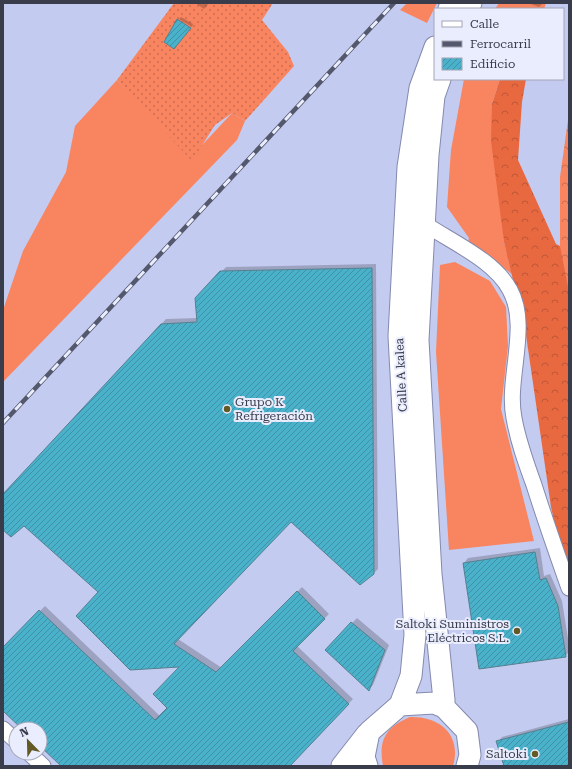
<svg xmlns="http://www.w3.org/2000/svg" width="572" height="769" font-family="'Roboto Serif',serif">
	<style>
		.grass { fill: #f98460 }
		.forest { fill: url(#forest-crowns) }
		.park { fill: url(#park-crowns) }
		.garden { fill: url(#garden-dots) }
		.shadow { fill: #0003 }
		.building { fill: url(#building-hatch); stroke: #54818e }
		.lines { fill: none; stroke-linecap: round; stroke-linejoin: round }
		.minor-casing { stroke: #848aad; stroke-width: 17 }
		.secondary-casing { stroke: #848aad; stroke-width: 23 }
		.minor { stroke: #fff; stroke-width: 15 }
		.secondary { stroke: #fff; stroke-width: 21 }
		.rail-casing { stroke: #54586c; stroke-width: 4.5 }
		.rail { stroke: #eaedfd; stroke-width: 3; stroke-dasharray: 9; stroke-linecap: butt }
		.poi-dot { fill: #635925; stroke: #eaedfd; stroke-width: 1.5 }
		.labels { text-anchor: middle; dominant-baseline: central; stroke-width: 4; stroke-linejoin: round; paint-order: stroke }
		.street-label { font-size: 12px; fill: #393c4b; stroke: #eaedfd }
		.poi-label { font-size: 12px; fill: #393c4b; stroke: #eaedfd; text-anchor: end }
	</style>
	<defs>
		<pattern id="forest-crowns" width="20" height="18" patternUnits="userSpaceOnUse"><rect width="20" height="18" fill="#e86840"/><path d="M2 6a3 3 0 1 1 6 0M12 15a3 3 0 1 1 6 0" fill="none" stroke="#bd5738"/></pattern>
		<pattern id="park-crowns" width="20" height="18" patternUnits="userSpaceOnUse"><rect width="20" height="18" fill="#f98460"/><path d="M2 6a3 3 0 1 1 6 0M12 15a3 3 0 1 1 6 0" fill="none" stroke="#cb6d51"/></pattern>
		<pattern id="garden-dots" width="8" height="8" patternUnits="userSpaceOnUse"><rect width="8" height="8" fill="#f98460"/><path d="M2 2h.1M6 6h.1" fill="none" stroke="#cb6d51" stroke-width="1.8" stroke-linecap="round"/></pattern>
		<pattern id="building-hatch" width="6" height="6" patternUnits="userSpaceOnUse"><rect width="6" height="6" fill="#4ab1cb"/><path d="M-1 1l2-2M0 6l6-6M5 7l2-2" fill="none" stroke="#3f91a7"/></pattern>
	</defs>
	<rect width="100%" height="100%" fill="#c4cbf0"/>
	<path class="grass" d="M407,3h30l-10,20 -27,-13z
		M499,3h47l-2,6h-49z
		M464,79h36l-8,25 12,138 8,32 -44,-31 1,-5 -22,-31 4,-57z
		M117,80l74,77 41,-44 13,8 -8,19 -234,242v-72l20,-59 43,-79 9,-46z
		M455,262l35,19 16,26 2,39 -7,63 33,132 -85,9 -13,-198 4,-87z
		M410,717c30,-1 52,18 43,49h-70c-5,-26 3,-39 27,-49z"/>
	<path class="forest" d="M500,79h26l-4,23 -4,58 38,84c13,5 12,20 13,33v311l-18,-81 -25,-172 -22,-93 -13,-101 1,-37z"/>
	<path class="park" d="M569,113v179l-9,-46v-69z"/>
	<path class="garden" d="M174,3h99l-11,17 26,32 6,14 -49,55 -13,-8 -17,12 -23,36 -75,-81z"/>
	<path class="shadow" d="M195,3h14l-5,6z
		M528,3h15l-4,4z
		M181,17l12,7 -1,3 -13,-8z
		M376,264l2,305 -5,5 -82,-53 -113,118 44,29 80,-81 27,27 -32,32 56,53 -64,67h-226l-23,-22v-15h-16l-21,-19v-61l42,-43 115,110 8,-8 14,-43 -158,-140 -21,3v-33l163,-176 32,-1 -2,-20 30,-31z
		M540,548l4,28 6,-2 12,27 7,44v7l-4,4 -101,-93 4,-5z
		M357,618l32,27 -16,40 -4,4 -43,-39z
		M569,719v47h-64l-7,-24 4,-5z"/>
	<path class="building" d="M177,19l14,9 -17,21 -10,-7z
		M372,268l2,306 -14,11 -69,-63 -117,122 42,28 81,-81 28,28 -32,32 56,53 -59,62h-229l-21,-20v-17h-18l-19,-18v-64l36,-37 116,110 12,-12 -14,-14 26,-27 -49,3 -54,-54 22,-24 -74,-66 -13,11 -8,-7v-36l158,-170 36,-2 -2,-24 25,-27z
		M535,552l5,28 6,-2 12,28 8,51 -87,12 -16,-106z
		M351,622l34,28 -16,41 -44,-41z
		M569,722v44h-65l-8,-25z"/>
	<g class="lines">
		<g class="minor-casing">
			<path id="minor" d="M425,224c27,18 70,37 85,66 20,36 -4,89 4,128 4,23 12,45 20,67 11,35 23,69 35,103
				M3,729l13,12
				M29,753l14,13"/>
		</g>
		<g class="secondary-casing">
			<path id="secondary" d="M449,9l3,-6
				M467,9l4,-6
				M440,79l-6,17 -6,59 -10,185 13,234 13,126v7
				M400,705l11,-29 4,-41 -16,-299 9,-169 12,-79 15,-41
				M342,766l25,-32
				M367,766l-3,-9 5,-25 31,-27 34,-2 10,4 23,24 3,24 -3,11"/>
		</g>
		<use href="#minor" class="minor"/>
		<use href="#secondary" class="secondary"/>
		<g class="rail-casing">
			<path id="rail" d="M3,423l391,-420"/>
		</g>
		<use href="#rail" class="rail"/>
	</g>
	<g class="poi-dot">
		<circle cx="227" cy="409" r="4"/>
		<circle cx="517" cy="631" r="4"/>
		<circle cx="535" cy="754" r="4"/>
	</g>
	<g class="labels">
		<g class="street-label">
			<text transform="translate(401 375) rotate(-93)">Calle A kalea</text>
		</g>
		<g class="poi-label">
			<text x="235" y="402" text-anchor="start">Grupo K<tspan x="235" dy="14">Refrigeración</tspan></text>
			<text x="509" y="624">Saltoki Suministros<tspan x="509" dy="14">Eléctricos S.L.</tspan></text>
			<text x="527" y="754">Saltoki</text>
		</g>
	</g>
	<rect width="572" height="769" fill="none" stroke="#393c4b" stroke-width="8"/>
	<rect x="434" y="8" width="130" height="72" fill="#eaedfd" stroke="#a3a6b6"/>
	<rect x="442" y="21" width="20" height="6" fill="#ffffff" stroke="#a3a6b6"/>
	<text x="470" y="28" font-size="12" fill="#393c4b">Calle</text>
	<rect x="442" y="41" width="20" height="6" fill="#54586c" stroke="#a3a6b6"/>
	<text x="470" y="48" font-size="12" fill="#393c4b">Ferrocarril</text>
	<rect x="442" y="58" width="20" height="12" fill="url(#building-hatch)" stroke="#a3a6b6"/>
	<text x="470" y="68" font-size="12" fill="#393c4b">Edificio</text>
	<g transform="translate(28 741) rotate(337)"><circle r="19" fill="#eaedfd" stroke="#a3a6b6"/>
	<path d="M0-3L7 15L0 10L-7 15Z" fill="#635925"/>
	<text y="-6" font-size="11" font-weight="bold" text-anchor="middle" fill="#393c4b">N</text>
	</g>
</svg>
